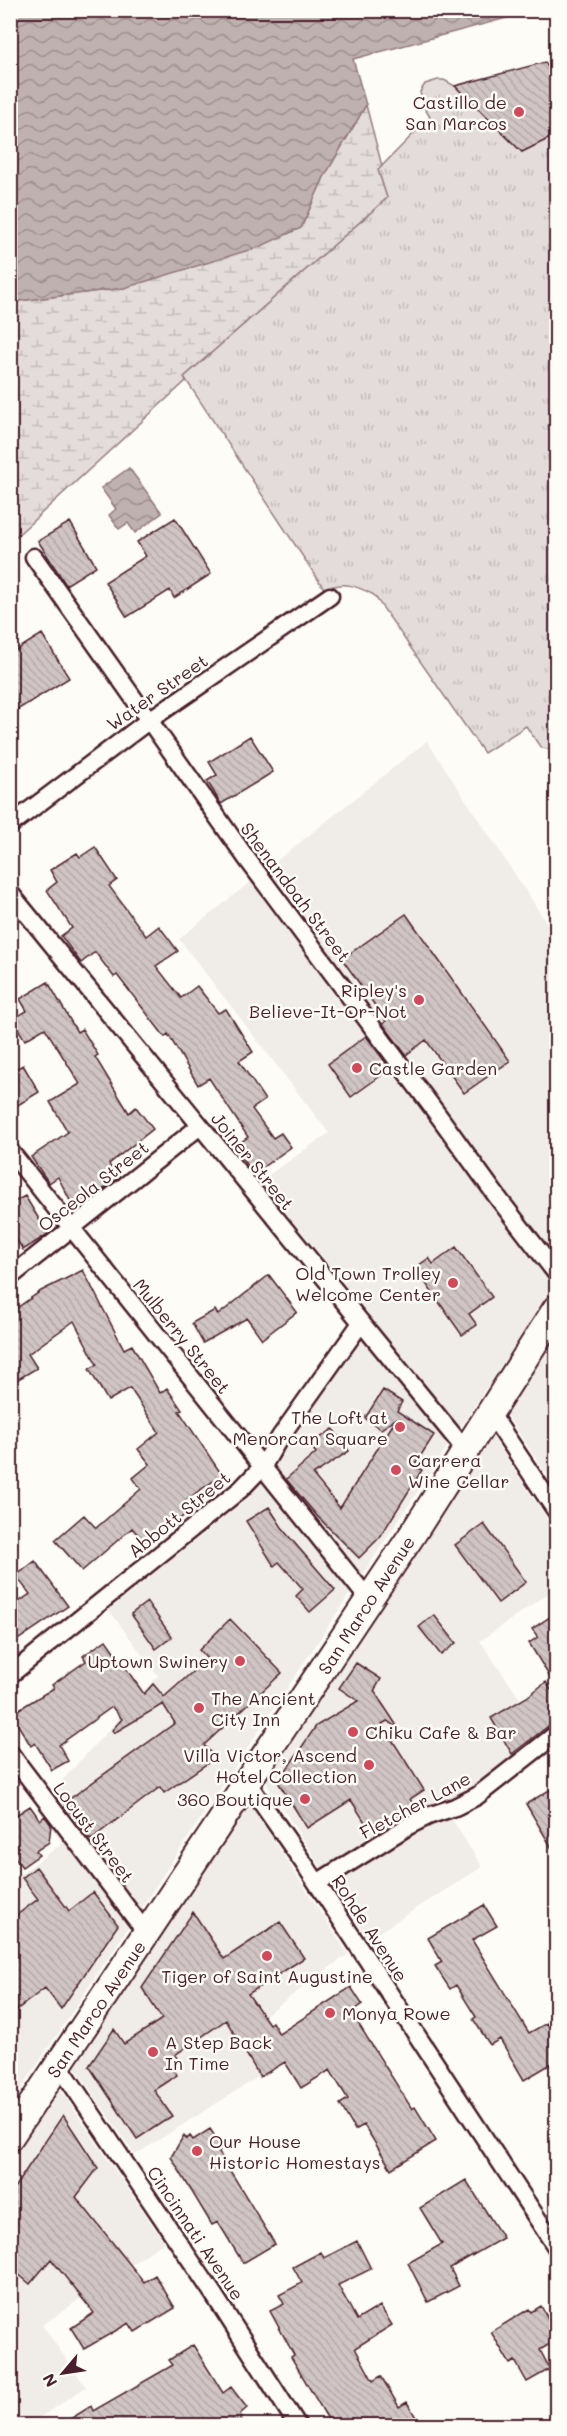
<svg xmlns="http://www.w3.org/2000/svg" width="567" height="2436" font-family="Mali,sans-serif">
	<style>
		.built { fill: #f0ece8 }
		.grass { fill: url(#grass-tufts); stroke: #967e82; stroke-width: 1.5 }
		.wetland { fill: url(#wetland-marsh); stroke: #967e82; stroke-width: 1.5 }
		.water { fill: url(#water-waves); stroke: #91777b; stroke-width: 1.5 }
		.building { fill: url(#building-back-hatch); stroke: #4a1f2b; stroke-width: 1.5 }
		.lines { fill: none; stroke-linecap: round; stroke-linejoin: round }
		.street-casing { stroke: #4a1f2b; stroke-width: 21 }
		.primary-casing { stroke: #4a1f2b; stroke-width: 30 }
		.street { stroke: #fdfcf7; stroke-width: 16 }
		.primary { stroke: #fdfcf7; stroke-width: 26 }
		.poi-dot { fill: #d1495b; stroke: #fdfcf7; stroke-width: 2 }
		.labels { text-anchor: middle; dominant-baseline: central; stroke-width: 5; stroke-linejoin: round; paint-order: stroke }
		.poi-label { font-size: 18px; fill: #4a1f2b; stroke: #fdfcf7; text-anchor: end }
		.street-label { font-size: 18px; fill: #4a1f2b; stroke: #fdfcf7 }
	</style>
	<defs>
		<pattern id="grass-tufts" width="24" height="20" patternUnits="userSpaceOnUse" patternTransform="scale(1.5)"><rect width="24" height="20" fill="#e3dcda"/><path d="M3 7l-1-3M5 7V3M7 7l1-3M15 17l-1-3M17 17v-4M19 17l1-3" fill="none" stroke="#c4bcbb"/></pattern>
		<pattern id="wetland-marsh" width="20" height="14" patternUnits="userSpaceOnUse" patternTransform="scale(1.5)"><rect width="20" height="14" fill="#e3dcda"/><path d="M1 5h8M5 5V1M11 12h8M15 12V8" fill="none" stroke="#c4bcbb"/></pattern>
		<pattern id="water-waves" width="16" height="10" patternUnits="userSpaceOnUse" patternTransform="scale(1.5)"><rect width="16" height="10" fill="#c0b1b1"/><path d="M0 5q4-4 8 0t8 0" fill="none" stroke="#9e8f90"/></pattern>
		<pattern id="building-back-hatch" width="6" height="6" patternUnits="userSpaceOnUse" patternTransform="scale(1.5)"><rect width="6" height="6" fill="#d0c5c4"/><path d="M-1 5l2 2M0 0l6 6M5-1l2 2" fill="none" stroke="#b4a9a9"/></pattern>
	</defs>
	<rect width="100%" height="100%" fill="#fdfcf7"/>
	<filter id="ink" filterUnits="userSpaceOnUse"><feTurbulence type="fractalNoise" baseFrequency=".0167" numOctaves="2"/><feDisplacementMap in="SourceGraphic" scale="12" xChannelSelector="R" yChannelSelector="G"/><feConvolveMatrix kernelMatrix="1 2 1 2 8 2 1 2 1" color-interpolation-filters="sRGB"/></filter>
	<g filter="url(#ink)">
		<path class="built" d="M427,741l129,196v346l-545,821v-223l52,-38 -26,-35 121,-132 -49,-66 140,-113 120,-183 -109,-133 69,-48 -150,-194z
			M556,1330v158l-51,-75z
			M491,1435l65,97v56l-76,53 75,108 -73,56 -32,11 32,51 -114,72 -104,-159 114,-173 8,-5 -2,-3 91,-140 8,-6 -2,-3z
			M249,1803l99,151 -112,83 22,40 -123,78 -62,-91 83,-123 7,-6 -1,-3z
			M58,2086l106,156 -122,83 44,62 -58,38 -17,1v-269z"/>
		<path class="grass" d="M438,80h6l11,6 67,66 27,-14 7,14v598l-15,-2 -15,-22 -42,27 -110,-158c-17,-9 -31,-15 -49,-5l-141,-213 203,-179 -9,-28 52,-53 -7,-11 -3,-14 5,-8z"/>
		<path class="wetland" d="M366,105l16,61 -4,4 9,28 -203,179 2,4 -175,160v-239l113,-14 177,-60 23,-51z"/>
		<path class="water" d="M10,11l1,-1 522,1 -180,48 13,46 -42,72 -23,51 -42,19 -135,41 -113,14z
			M129,468l33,45 -27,20 -7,-10 -9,6 -10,-14 7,-6 -15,-21z"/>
		<path class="building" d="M545,62l11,19v54l-34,17 -67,-66z
			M175,518l36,56 -37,24 -4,-8 -43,27 -22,-35 41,-26 -9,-14z
			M70,522l26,44 -30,19 -28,-44z
			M42,634l27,44 -52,32 -7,-10v-46z
			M250,736l23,36 -52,32 -14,-23 10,-6 -8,-13z
			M95,847l22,33 -8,6 37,50 13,-10 19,25 -22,15 25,32 16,-12 21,27 8,-4 27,43 -14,9 26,39 -13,9 21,29 8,-5 10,14 -38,27 -19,-27 14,-10 -39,-59 -11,7 -30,-51 -3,3 -48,-62 -3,2 -19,-25 -14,11 -20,-27 11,-8 -25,-38 10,-8 -7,-12 27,-17 3,4z
			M406,914l104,147 -46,32 -38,-53 -20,15 -23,-31 3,-3 -44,-62z
			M48,982l29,50 5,-3 16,26 -3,2 34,56 7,-6 17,22 -44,35 8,15 -42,31 -17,-33 -9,6 -18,-26 37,-25 -18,-30 30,-18 -35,-56 -20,12 -13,-21 15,-8 -7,-12z
			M366,1036l23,31 -5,3 2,2 -35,25 -23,-33z
			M23,1065l16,27 -29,18v-38z
			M25,1196l23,38 -25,16 -13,-21v-25z
			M456,1247l36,50 -23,17 8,11 -15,10 -47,-67 14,-10 4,6z
			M83,1270l41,79 8,-4 28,48 7,-5 15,22 -3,1 43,64 -39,27 7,9 -20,15 -3,-4 -23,20 -12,-14 -50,43 -27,-31 29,-25 12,13 45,-39 -8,-11 17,-14 -12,-15 21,-17 -29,-44 -22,13 -19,-32 8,-4 -23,-44 -46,33 9,14 -27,16v-71l31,-22z
			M269,1275l28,37 -35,27 -15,-21 -44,25 -11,-20 23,-13 3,5z
			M383,1390l19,12 -5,9 37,24 -20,31 8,4 -42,67 -21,21 -42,-42 -31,-37 30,-26 -6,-8 23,-16 16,22 -36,24 27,33 57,-90 -16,11 -16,-11z
			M269,1507l16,25 50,58 -25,22 -14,-16 7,-7 -24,-27 -5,4 -28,-45z
			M484,1524l42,58 -28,21 -43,-58z
			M35,1561l33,45 -58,39v-37l20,-14 -14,-18z
			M147,1602l25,35 -16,12 -25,-35z
			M556,1613v74l-27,-44 9,-6 -6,-8z
			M434,1615l22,28 -15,12 -22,-28z
			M230,1619l52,54 -78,72 11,13 -51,35 -4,-6 -70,53 -26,-37 111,-80 -12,-19 -49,29 -2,-3 10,-11 -10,-12 -53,38 9,16 -16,9 -17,-27 -4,3 -20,-32 43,-26 -2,-3 34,-24 -3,-5 23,-16 38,54 9,-10 11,13 43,-38 -8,-9z
			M356,1663l25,16 -7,12 25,38 -12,-8 -5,3 42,66 -14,9 5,8 -32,20 -4,-7 -11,7 -17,-27 -44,28 -29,-46 38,-56 42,-25 -19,-13z
			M546,1682l10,15v23l-44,34 -21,-36 36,-21z
			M556,1786v69l-30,-51z
			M30,1806l10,14 5,-4 6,9 -2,17 -13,9 3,4 -17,12 -12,-16v-32z
			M36,1867l33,44 24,-19 25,33 -57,84 -16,-21 -35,27v-95l28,-21 -16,-21z
			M484,1905l13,21 -25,14 57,93 18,-10 9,17v21l-32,19 -24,-41 -10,6 -17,-26 3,-2 -20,-32 -6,4 -15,-23 7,-4 -14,-24z
			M193,1912l31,47 56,-37 24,36 -56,36 21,30 3,-2 7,12 72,-47 11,17 -11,8 61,97 3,-2 21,34 -45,28 -27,-44 -9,5 -15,-26 8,-5 -18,-29 -29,18 -16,-26 -25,15 -34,-57 -51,35 3,4 -3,2 4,6 -5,3 3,5 -23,15 18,26 -35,23 -48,-73 25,-37 10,15 38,-25 -20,-31z
			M63,2115l35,53 -22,29 68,85 11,-7 20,33 -40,24 -6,-9 -45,26 -13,-21 23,-15 -43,-54 -21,25 -20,-17v-73z
			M210,2129l13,19 -5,3 57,93 -32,19 -25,-41 -6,3 -41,-68 13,-22 3,4 3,-3 3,4z
			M466,2180l37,58 -53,30 9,18 -31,16 -20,-39 34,-19 -22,-36z
			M357,2241l14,28 -33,16 19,35 23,-14 12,19 -37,23 18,33 8,-5 18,31 8,-5 14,24h-89l-41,-69 3,-2 -24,-44 14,-7 -5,-9 23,-12 -9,-16 28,-15 3,6z
			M541,2306l15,27v7l-16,10 10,19 -23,13 -12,-21 -5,3 -19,-32 38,-23 2,3z
			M193,2345l30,48 8,-6 16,21 -7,6 3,12h-184l32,-20 2,5 80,-46 -4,-5z"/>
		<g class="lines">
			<g class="street-casing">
				<path id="street" d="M34,557l213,302 191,256 60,83 58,75
					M10,825l138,-104 182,-125
					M10,893l457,559
					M10,1151l359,449
					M10,1277l190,-151
					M491,1414l65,97
					M10,1675l231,-186 22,-23 17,-29 81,-114
					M10,1753l137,181
					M247,1782l58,83 251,382
					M317,1883l93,-58 18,-9 27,-9 22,-11 79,-62
					M59,2065l155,230 84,131"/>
			</g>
			<g class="primary-casing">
				<path id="primary" d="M10,2137l402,-602 144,-226"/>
			</g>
			<use href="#street" class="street"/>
			<use href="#primary" class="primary"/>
		</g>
	</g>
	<g class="poi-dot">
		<circle cx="519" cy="112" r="6"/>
		<circle cx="419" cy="1000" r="6"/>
		<circle cx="357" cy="1068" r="6"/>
		<circle cx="453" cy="1283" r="6"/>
		<circle cx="400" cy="1427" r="6"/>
		<circle cx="396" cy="1470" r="6"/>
		<circle cx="240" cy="1661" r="6"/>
		<circle cx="199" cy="1708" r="6"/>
		<circle cx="353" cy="1732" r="6"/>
		<circle cx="369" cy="1765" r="6"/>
		<circle cx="305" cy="1799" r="6"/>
		<circle cx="267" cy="1956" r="6"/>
		<circle cx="330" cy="2013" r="6"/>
		<circle cx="153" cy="2052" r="6"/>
		<circle cx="197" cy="2151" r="6"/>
	</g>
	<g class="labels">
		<g class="poi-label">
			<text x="507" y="102">Castillo de<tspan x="507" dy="21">San Marcos</tspan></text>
			<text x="407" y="990">Ripley's<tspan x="407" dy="21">Believe-It-Or-Not</tspan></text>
			<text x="369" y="1068" text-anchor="start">Castle Garden</text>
			<text x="441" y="1273">Old Town Trolley<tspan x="441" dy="21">Welcome Center</tspan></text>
			<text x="388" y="1417">The Loft at<tspan x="388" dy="21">Menorcan Square</tspan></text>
			<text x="408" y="1460" text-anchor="start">Carrera<tspan x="408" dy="21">Wine Cellar</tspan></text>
			<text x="228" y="1661">Uptown Swinery</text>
			<text x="211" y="1698" text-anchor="start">The Ancient<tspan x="211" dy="21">City Inn</tspan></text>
			<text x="365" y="1732" text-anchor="start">Chiku Cafe &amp; Bar</text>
			<text x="357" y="1755">Villa Victor, Ascend<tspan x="357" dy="21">Hotel Collection</tspan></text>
			<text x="293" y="1799">360 Boutique</text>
			<text x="267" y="1976" text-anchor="middle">Tiger of Saint Augustine</text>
			<text x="342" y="2013" text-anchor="start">Monya Rowe</text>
			<text x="165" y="2042" text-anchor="start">A Step Back<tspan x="165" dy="21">In Time</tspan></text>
			<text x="209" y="2141" text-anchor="start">Our House<tspan x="209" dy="21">Historic Homestays</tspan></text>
		</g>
		<g class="street-label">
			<text transform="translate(157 692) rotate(-35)">Water Street</text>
			<text transform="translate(296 892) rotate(53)">Shenandoah Street</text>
			<text transform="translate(253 1161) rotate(51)">Joiner Street</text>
			<text transform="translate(93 1186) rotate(-38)">Osceola Street</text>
			<text transform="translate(182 1336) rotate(51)">Mulberry Street</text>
			<text transform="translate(179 1514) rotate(-39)">Abbott Street</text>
			<text transform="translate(366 1605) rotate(-57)">San Marco Avenue</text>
			<text transform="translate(415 1805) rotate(-28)">Fletcher Lane</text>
			<text transform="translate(94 1832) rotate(53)">Locust Street</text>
			<text transform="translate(370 1928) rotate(57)">Rohde Avenue</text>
			<text transform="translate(96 2009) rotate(-56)">San Marco Avenue</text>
			<text transform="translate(196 2233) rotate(56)">Cincinnati Avenue</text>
		</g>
	</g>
	<rect width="567" height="2436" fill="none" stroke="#fdfcf7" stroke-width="36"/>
	<rect x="18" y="18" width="531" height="2400" fill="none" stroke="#4a1f2b" stroke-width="2" filter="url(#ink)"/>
	<g transform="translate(63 2373) rotate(241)" stroke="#fdfcf7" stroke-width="4.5" paint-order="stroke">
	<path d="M0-4.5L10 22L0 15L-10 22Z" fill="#4a1f2b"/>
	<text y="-9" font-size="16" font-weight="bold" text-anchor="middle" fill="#4a1f2b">N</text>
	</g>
</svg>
